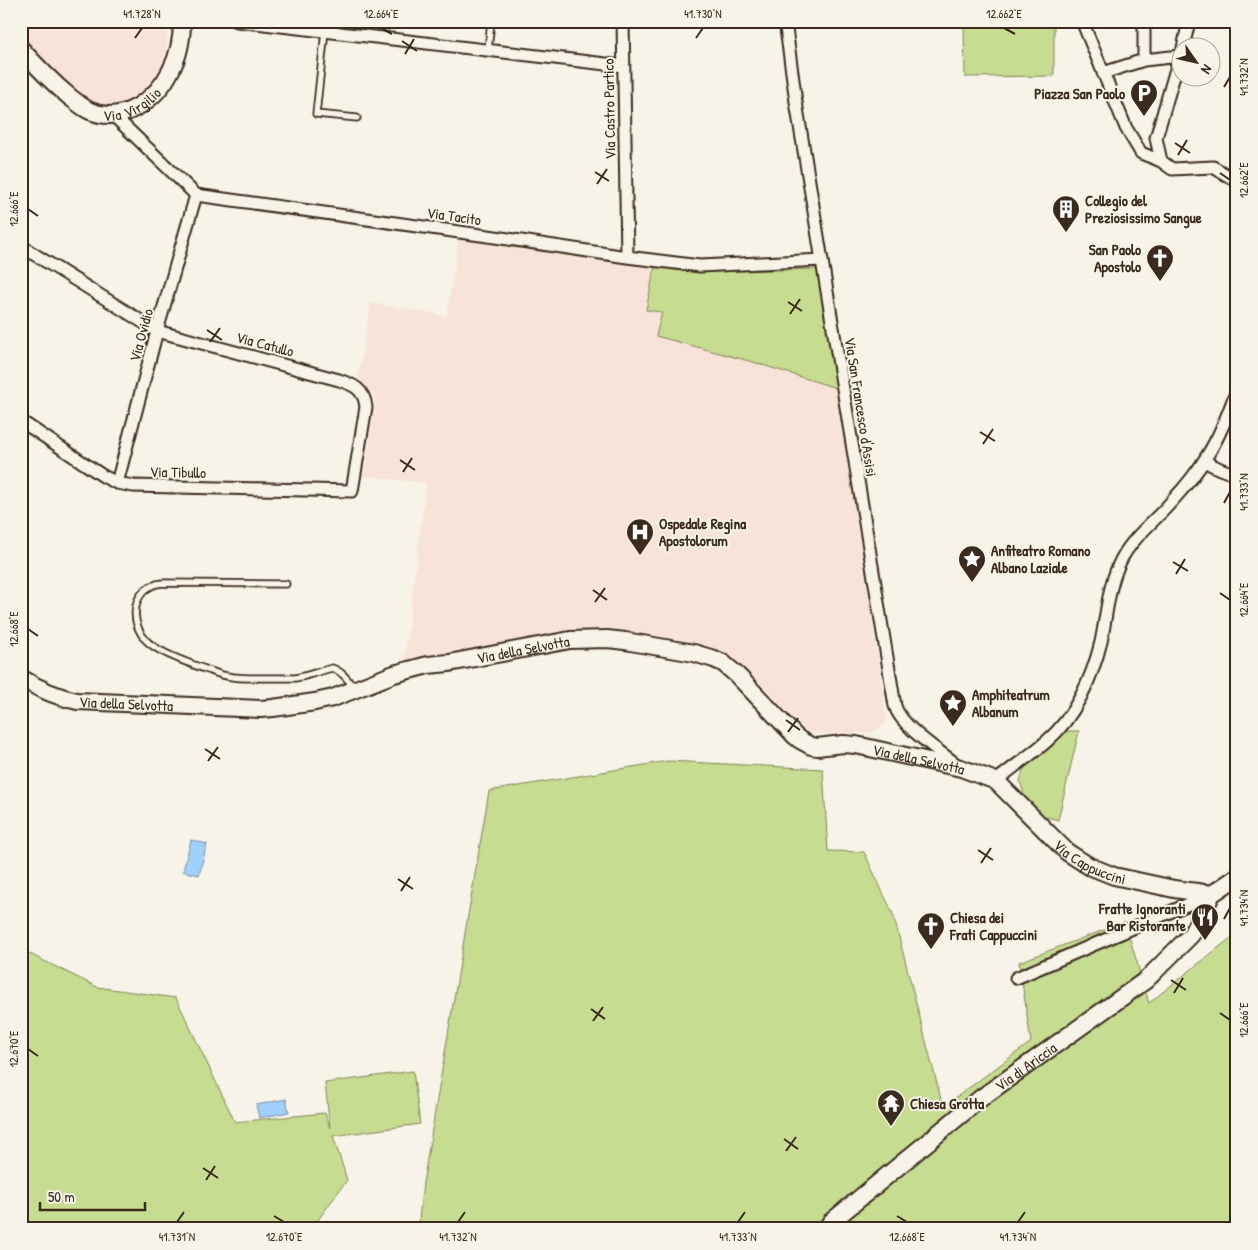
<svg xmlns="http://www.w3.org/2000/svg" width="1258" height="1250" font-family="'Patrick Hand',sans-serif">
	<style>
		.built { fill: #f7e3d7 }
		.green { fill: #c6dc91; stroke: #808358 }
		.water { fill: #a0d0fc; stroke: #788ea3 }
		.lines { fill: none; stroke-linecap: round; stroke-linejoin: round }
		.lane-casing { stroke: #3b2a1e; stroke-width: 9 }
		.street-casing { stroke: #3b2a1e; stroke-width: 15 }
		.secondary-casing { stroke: #3b2a1e; stroke-width: 20 }
		.lane { stroke: #f7f3e8; stroke-width: 5.5 }
		.street { stroke: #f7f3e8; stroke-width: 11 }
		.secondary { stroke: #f7f3e8; stroke-width: 16 }
		.ticks { fill: none; stroke: #3b2a1e; stroke-width: 2 }
		.labels { text-anchor: middle; dominant-baseline: central; stroke-width: 4; stroke-linejoin: round; paint-order: stroke }
		.poi-label { font-size: 15px; font-weight: bold; fill: #3b2a1e; stroke: #f7f3e8; text-anchor: start }
		.street-label { font-size: 15px; fill: #3b2a1e; stroke: #f7f3e8 }
		.neatline { fill: none; stroke: #3b2a1e; stroke-width: 2 }
		.ticks-label { font-size: 12px; text-anchor: middle; fill: #3b2a1e }
	</style>
	<rect width="100%" height="100%" fill="#f7f3e8"/>
	<filter id="ink" filterUnits="userSpaceOnUse"><feTurbulence type="fractalNoise" baseFrequency=".02" numOctaves="2"/><feDisplacementMap in="SourceGraphic" scale="10" xChannelSelector="R" yChannelSelector="G"/><feConvolveMatrix kernelMatrix="1 2 1 2 8 2 1 2 1" color-interpolation-filters="sRGB"/></filter>
	<g filter="url(#ink)">
		<path class="built" d="M21,21h147l-2,36 -7,19 -28,32h-37l-35,-29 -38,-43z
			M459,238l239,32 122,-3 67,455 -16,11 -57,1 -8,-3 -60,-62 -24,-19 -24,-7 -93,-15 -33,3 -168,31 22,-179 -62,-7 11,-75 -3,-8 -14,-16 13,-74 76,13z"/>
		<path class="green" d="M357,21h33l-2,12 -32,-4z
			M1054,24v52l-89,1 -1,-52z
			M655,266l42,6 121,-3 18,119 -83,-26 -97,-26 6,-24 -16,-2z
			M1066,731h13l-21,89 -18,-5 -14,-14 -6,-20 4,-13 20,-16z
			M668,761l155,8 5,82 36,1 29,62 50,193 88,-65 -12,-80 106,-40 24,81 88,-70v296h-819l5,-46 66,-392z
			M28,953l69,34 79,11 59,124 90,-9 5,15 -5,-45 88,-12 7,53 -87,12 14,44 -32,44 -2,5h-292v-265z"/>
		<path class="water" d="M191,840l16,4 -8,31 -16,-4z
			M286,1099l3,13 -30,6 -3,-13z"/>
		<g class="lines">
			<g class="lane-casing">
				<path id="lane" d="M325,31l-9,83 41,4
					M488,50l3,-29
					M286,584l-123,-1c-34,3 -36,46 -10,63 16,11 34,16 52,23 7,2 14,6 22,7 15,3 30,2 45,2 8,0 16,0 23,0 12,-2 25,-7 37,-10 10,3 16,12 22,20"/>
			</g>
			<g class="street-casing">
				<path id="street" d="M237,21l386,45
					M623,21l4,236
					M785,21l11,81 99,604c6,21 45,45 62,59
					M1082,21l44,107 15,25 20,8 11,8 41,-2 24,14
					M1144,21v39
					M1183,48l6,-27
					M1103,73l41,-13 36,-4
					M113,115l83,80 299,42 132,20 73,9 122,-6
					M1161,161l-5,-23 24,-83
					M21,246l136,85 182,49c15,5 25,9 27,27l-14,84 -219,-5 -16,-3 -14,-7 -82,-55
					M1204,461l16,8 17,6
					M117,483l40,-152 39,-136
					M996,781c17,-14 35,-26 51,-40 28,-24 45,-63 54,-99 6,-28 7,-58 21,-84 12,-22 34,-38 50,-57 12,-13 24,-27 33,-42 14,-21 23,-45 32,-69
					M1016,978l196,-84"/>
			</g>
			<g class="secondary-casing">
				<g id="secondary">
					<path id="s1" d="M21,49c16,18 32,34 50,49 6,4 12,10 19,13 33,14 67,-12 81,-41 8,-15 11,-32 11,-49"/>
					<path id="s2" d="M21,678c18,11 36,19 56,23l184,8 12,-1 42,-6 18,-4 61,-24 34,-9 21,-2 121,-23 37,-1 18,2 69,12 20,6 9,4 15,13 57,60 5,4 11,6 6,1 26,-3 13,1 105,23 35,13 71,71 22,14 25,10 60,13 38,5"/>
					<path id="s3" d="M826,1229l5,-7 150,-124 165,-118 45,-45 21,-41 25,-17"/>
				</g>
			</g>
			<use href="#lane" class="lane"/>
			<use href="#street" class="street"/>
			<use href="#secondary" class="secondary"/>
		</g>
	</g>
	<path class="ticks" d="M381,28l11,6M1004,28l11,6M135,38l7,-10M696,38l7,-10M402,41l15,10M405,54l9,-15M1224,87l6,-10M1175,143l15,10M1178,155l9,-15M595,172l14,9M1220,173l10,7M597,184l10,-15M28,209l10,7M788,302l14,9M790,314l10,-15M207,330l15,10M210,342l10,-14M980,432l15,9M983,444l10,-15M400,460l15,10M403,472l9,-14M1224,503l6,-11M1173,562l15,9M1176,574l9,-15M593,590l14,10M1220,593l10,7M595,602l10,-14M28,629l10,7M786,720l14,10M788,732l10,-14M205,749l15,10M208,761l10,-14M978,850l15,10M981,863l10,-15M398,879l15,10M401,891l9,-14M1224,919l6,-11M1171,980l15,10M1174,993l9,-15M591,1009l14,10M1220,1013l10,7M593,1021l10,-14M28,1049l10,7M784,1139l14,10M786,1151l10,-14M203,1168l15,10M206,1180l9,-14M274,1216l10,6M897,1216l10,6M177,1222l7,-10M458,1222l7,-10M738,1222l7,-10M1018,1222l7,-10"/>
	<defs>
		<g id="parking-pin" transform="scale(1.4375)"><path d="M0 17L-7.5 6A9.5 9.5 0 1 1 7.5 6Z" fill="#3b2a1e" stroke="#f7f3e8"/><path d="M-3.5-5.5H1a3.5 3.5 0 0 1 0 7H-1V5.5H-3.5ZM-1-3.4V-.6H.8a1.4 1.4 0 0 0 0-2.8Z" fill="#fff"/></g>
		<g id="building-pin" transform="scale(1.4375)"><path d="M0 17L-7.5 6A9.5 9.5 0 1 1 7.5 6Z" fill="#3b2a1e" stroke="#f7f3e8"/><path d="M-4-6H4V6H1V3H-1V6H-4ZM-2.5-4.3h1.7v1.8h-1.7ZM.8-4.3h1.7v1.8H.8ZM-2.5-1h1.7V.8h-1.7ZM.8-1h1.7V.8H.8Z" fill="#fff"/></g>
		<g id="church-pin" transform="scale(1.4375)"><path d="M0 17L-7.5 6A9.5 9.5 0 1 1 7.5 6Z" fill="#3b2a1e" stroke="#f7f3e8"/><path d="M-1.2-6h2.4v3.5h3.3v2.4h-3.3V6h-2.4V-.1h-3.3v-2.4h3.3Z" fill="#fff"/></g>
		<g id="hospital-pin" transform="scale(1.4375)"><path d="M0 17L-7.5 6A9.5 9.5 0 1 1 7.5 6Z" fill="#3b2a1e" stroke="#f7f3e8"/><path d="M-5-5h3v3.5h4V-5h3V5h-3V1.5h-4V5h-3Z" fill="#fff"/></g>
		<g id="sight-pin" transform="scale(1.4375)"><path d="M0 17L-7.5 6A9.5 9.5 0 1 1 7.5 6Z" fill="#3b2a1e" stroke="#f7f3e8"/><path d="M0-6L1.8-2.2L6-1.7L2.9 1.2L3.7 5.4L0 3.3L-3.7 5.4L-2.9 1.2L-6-1.7L-1.8-2.2Z" fill="#fff"/></g>
		<g id="restaurant-pin" transform="scale(1.4375)"><path d="M0 17L-7.5 6A9.5 9.5 0 1 1 7.5 6Z" fill="#3b2a1e" stroke="#f7f3e8"/><path d="M-5-6h1v4h1v-4h1v4h1v-4h1v5L-1.5 .5V6h-2V.5L-5-1ZM5-6V6H3V1.5H1.5Q1.5-4 5-6Z" fill="#fff"/></g>
		<g id="temple-pin" transform="scale(1.4375)"><path d="M0 17L-7.5 6A9.5 9.5 0 1 1 7.5 6Z" fill="#3b2a1e" stroke="#f7f3e8"/><path d="M0-6L5-2H3V0L6.5 2.5H4V6H1.5V3h-3V6H-4V2.5H-6.5L-3 0V-2H-5Z" fill="#fff"/></g>
	</defs>
	<g fill-rule="evenodd">
		<use href="#parking-pin" x="1144" y="93"/>
		<use href="#building-pin" x="1066" y="209"/>
		<use href="#church-pin" x="1160" y="258"/>
		<use href="#hospital-pin" x="640" y="532"/>
		<use href="#sight-pin" x="972" y="559"/>
		<use href="#sight-pin" x="953" y="703"/>
		<use href="#restaurant-pin" x="1205" y="917"/>
		<use href="#church-pin" x="931" y="926"/>
		<use href="#temple-pin" x="891" y="1103"/>
	</g>
	<g class="labels">
		<g class="poi-label">
			<text x="1125" y="93" text-anchor="end">Piazza San Paolo</text>
			<text x="1085" y="200">Collegio del<tspan x="1085" dy="17">Preziosissimo Sangue</tspan></text>
			<text x="1141" y="249" text-anchor="end">San Paolo<tspan x="1141" dy="17">Apostolo</tspan></text>
			<text x="659" y="523">Ospedale Regina<tspan x="659" dy="17">Apostolorum</tspan></text>
			<text x="991" y="550">Anfiteatro Romano<tspan x="991" dy="17">Albano Laziale</tspan></text>
			<text x="972" y="694">Amphiteatrum<tspan x="972" dy="17">Albanum</tspan></text>
			<text x="1186" y="908" text-anchor="end">Fratte Ignoranti<tspan x="1186" dy="17">Bar Ristorante</tspan></text>
			<text x="950" y="917">Chiesa dei<tspan x="950" dy="17">Frati Cappuccini</tspan></text>
			<text x="910" y="1103">Chiesa Grotta</text>
		</g>
		<g class="street-label">
			<text stroke="none"><textPath href="#s1" startOffset="138">Via Virgilio</textPath></text>
			<text transform="translate(609 109) rotate(-91)">Via Castro Partico</text>
			<text transform="translate(454 216) rotate(8)">Via Tacito</text>
			<text transform="translate(141 335) rotate(-75)">Via Ovidio</text>
			<text transform="translate(265 344) rotate(15)">Via Catullo</text>
			<text transform="translate(861 407) rotate(81)">Via San Francesco d'Assisi</text>
			<text transform="translate(178 472) rotate(1)">Via Tibullo</text>
			<text stroke="none"><textPath href="#s2" startOffset="515">Via della Selvotta</textPath></text>
			<text stroke="none"><textPath href="#s2" startOffset="110">Via della Selvotta</textPath></text>
			<text stroke="none"><textPath href="#s2" startOffset="950">Via della Selvotta</textPath></text>
			<text stroke="none"><textPath href="#s2" startOffset="1156">Via Cappuccini</textPath></text>
			<text stroke="none"><textPath href="#s3" startOffset="258">Via di Ariccia</textPath></text>
		</g>
	</g>
	<rect width="1258" height="1250" fill="none" stroke="#f7f3e8" stroke-width="55"/>
	<g transform="translate(1196 62) rotate(124)"><circle r="24" fill="#f7f3e8" stroke="#aca397"/>
	<path d="M0-4L9 19L0 12L-9 19Z" fill="#3b2a1e"/>
	<text y="-8" font-size="14" font-weight="bold" text-anchor="middle" fill="#3b2a1e">N</text>
	</g>
	<path d="M40 1202v8h105v-8" fill="none" stroke="#3b2a1e" stroke-width="2.5"/>
	<text x="48" y="1202" font-size="15" fill="#3b2a1e" stroke="#f7f3e8" stroke-width="4" paint-order="stroke">50 m</text>
	<rect x="28" y="28" width="1202" height="1194" class="neatline"/>
	<g class="ticks-label">
		<text x="142" y="18">41.728°N</text>
		<text x="381" y="18">12.664°E</text>
		<text x="703" y="18">41.730°N</text>
		<text x="1004" y="18">12.662°E</text>
		<text transform="translate(1244 77) rotate(-90)" y="4">41.732°N</text>
		<text transform="translate(1244 180) rotate(-90)" y="4">12.662°E</text>
		<text transform="translate(14 209) rotate(-90)" y="4">12.666°E</text>
		<text transform="translate(1244 492) rotate(-90)" y="4">41.733°N</text>
		<text transform="translate(1244 600) rotate(-90)" y="4">12.664°E</text>
		<text transform="translate(14 629) rotate(-90)" y="4">12.668°E</text>
		<text transform="translate(1244 908) rotate(-90)" y="4">41.734°N</text>
		<text transform="translate(1244 1020) rotate(-90)" y="4">12.666°E</text>
		<text transform="translate(14 1049) rotate(-90)" y="4">12.670°E</text>
		<text x="177" y="1241">41.731°N</text>
		<text x="284" y="1241">12.670°E</text>
		<text x="458" y="1241">41.732°N</text>
		<text x="738" y="1241">41.733°N</text>
		<text x="907" y="1241">12.668°E</text>
		<text x="1018" y="1241">41.734°N</text>
	</g>
</svg>
